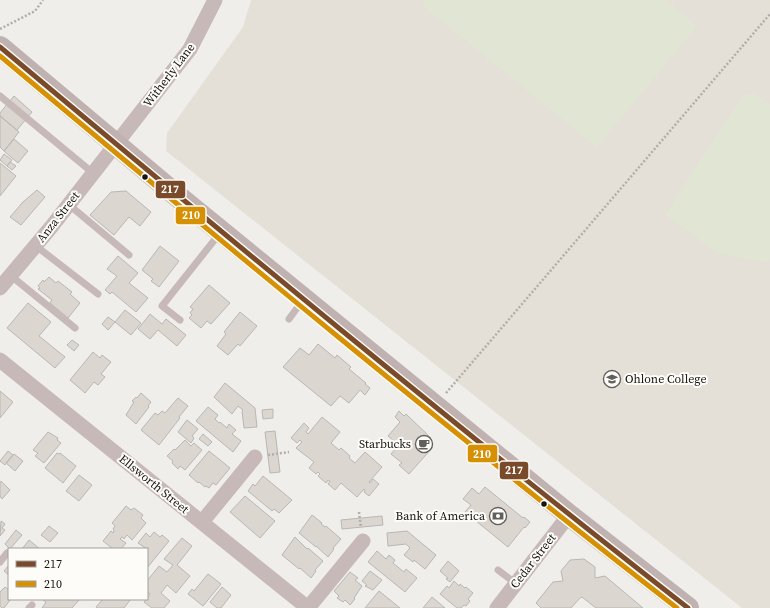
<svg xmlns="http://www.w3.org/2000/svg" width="770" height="608" font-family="'Source Serif 4',serif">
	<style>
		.built { fill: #e4e0d7 }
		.green { fill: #e1e5d3 }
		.building { fill: #dbd6cf; stroke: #b8b7b5 }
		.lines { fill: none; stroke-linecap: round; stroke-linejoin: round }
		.path { stroke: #b4acaa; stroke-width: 2.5; stroke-dasharray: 2 2; stroke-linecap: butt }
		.service { stroke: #c6b9b8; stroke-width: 7 }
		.minor { stroke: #c6b9b8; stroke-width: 15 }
		.primary { stroke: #bfb2b0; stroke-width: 22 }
		.bus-1-casing { stroke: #fefcf8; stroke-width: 8 }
		.bus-2-casing { stroke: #fefcf8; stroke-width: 8 }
		.bus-1 { stroke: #7a4b2a; stroke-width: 5 }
		.bus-2 { stroke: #d59003; stroke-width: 5 }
		.bus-dot { fill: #151411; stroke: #fefcf8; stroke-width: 1.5 }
		.labels { text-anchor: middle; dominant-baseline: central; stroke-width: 4; stroke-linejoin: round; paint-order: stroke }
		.street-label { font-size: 12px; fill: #151411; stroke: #fefcf8 }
		.poi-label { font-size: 12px; fill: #151411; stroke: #fefcf8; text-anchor: end }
		.line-badge { stroke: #fefcf8; stroke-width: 1.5 }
		.badge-label { font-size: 11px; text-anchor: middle; font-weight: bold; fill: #fff }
	</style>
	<rect width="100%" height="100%" fill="#f0eeeb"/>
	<path class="built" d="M251,0h519v608h-28l-576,-457 1,-18 76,-106z"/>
	<path class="green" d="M424,0h242l31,26 -100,121 -172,-139z
		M754,93l16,12v155l-5,2 -46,-8 -54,-39 77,-119z"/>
	<path class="building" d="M14,96l18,16 -15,18 -17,-14v-3z
		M0,116l19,16 -15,19 -4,-4z
		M14,139l14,12 -10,12 -14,-12z
		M4,154l8,6 -5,6 -7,-6z
		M10,162l6,4 -4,4 -5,-4z
		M0,163l16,13 -16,20z
		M37,190l8,7 -24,28 -11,-8 13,-15z
		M126,191l25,21 -11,14 -11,-9 -15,18 -24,-20 21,-23z
		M160,246l19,15 -20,26 -8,-6 2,-2 -11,-9z
		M118,256l20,17 -9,10 19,15 -12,14 -24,-20 -2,2 -5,-4 12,-14 -10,-7z
		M49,277l7,6 2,-2 14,11 -2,2 10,9 -12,15 -18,-15 2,-3 -14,-11 2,-1 -2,-2 5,-6 1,2z
		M209,285l21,18 -19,21 -4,-3 -6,7 -12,-10 3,-3 -2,-2 3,-4 -3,-2z
		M28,303l23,19 -12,14 26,21 -10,11 -48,-40z
		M125,310l16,13 -10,12 -16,-13z
		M240,312l17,14 -17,20 -2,-2 -10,11 -11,-9 9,-12 -2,-2z
		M150,314l12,10 4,-5 20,16 -9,11 -19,-16 -8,9 -12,-10z
		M108,317l7,5 -7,8 -6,-6z
		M72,340l7,5 -5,6 -7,-6z
		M318,344l17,14 2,-3 14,12 -2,2 17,14 -1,1 5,4 -5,7 -5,-5 -11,13 -9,-7 -9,10 -48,-39 17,-19 9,7z
		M93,352l7,6 2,-3 9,7 -10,12 4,3 -7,8 -4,-3 -9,11 -15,-13z
		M225,383l30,25 2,19 -13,1 -2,-17 1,-1 -5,-4 -6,8 -18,-17z
		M0,391l13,11 -13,16z
		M141,393l10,9 -3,4 1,1 -13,17 -10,-9 8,-13 -2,-1 4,-4 1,1z
		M178,398l10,8 -9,11 1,1 -21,27 -18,-15 14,-17 3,2 4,-4 3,2z
		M208,407l10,8 -3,4 4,4 1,-1 7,6 2,-4 7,6 -4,4 9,7 -8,11 -37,-31z
		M273,409v9l-10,1 -1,-9z
		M399,411l5,5 2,-2 24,23 2,11 -23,26 -10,-9 3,-2 -11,-9 8,-9 -11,-9 12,-14 -5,-5z
		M322,417l18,15 -9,11 8,7 2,-2 9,8 -1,2 6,5 10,-11 17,15 -13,15 1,1 3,-4 6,5 -10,12 -5,-4 1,-2 -1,-1 -7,8 -16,-14 -6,7 -7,-6 2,-3 -2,-1 -2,3 -8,-7 2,-2 -2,-2 -2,2 -7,-6 5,-6 -18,-14 6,-6 -2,-2 -3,3 -6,-5 13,-15 5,5 -3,4 2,2z
		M187,420l11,9 -6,7 2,2 -3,5 -13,-11z
		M275,431l5,41 -10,1 -5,-41z
		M48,432l10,6 -1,2 4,3 -17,20 -9,-7 3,-3 -5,-3z
		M203,434l9,8 -4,4 -9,-7z
		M185,440l6,6 3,-3 8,7 -17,20 -5,-4 -2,3 -6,-6 1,-2 -6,-5 7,-7 1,1z
		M8,451l5,4 -8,10 -5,-4z
		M209,451l21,17 -14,17 -3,-2 -4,5 -3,-2 -1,1 -6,-5 -1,1 -9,-8z
		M57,453l2,1 1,-1 16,13 -13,17 -18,-15z
		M14,454l9,7 -8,10 -9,-8z
		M79,475l13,10 -13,16 -13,-10z
		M263,476l29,24 -13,13 -5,-4 -2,2 -24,-20 5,-7 2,2z
		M1,481l9,9 -8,9 -2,-3v-13z
		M485,487l38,31 1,-1 6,5 -5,6 -1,-1 -16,20 -43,-35 6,-7 -8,-6 9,-11 7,6z
		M245,496l30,25 -15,17 -30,-26z
		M126,506l5,4 3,-2 9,7 -2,3 5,5 -14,17 -5,-5 -3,4 -2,-2 -2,2 6,4 -5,6h-8l-10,-8 8,-10 2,2 1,-3 -1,-1 2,-3 -3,-3z
		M412,514v6l-9,1 -1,-6z
		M312,515l10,8 -1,1 4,3 1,-1 15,13 -8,9 1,1 -6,8 -12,-11v1l-17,-14z
		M382,516l1,9 -41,4 -1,-9z
		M1,521l4,3 -3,4 3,2 -5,6z
		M49,526l9,7 -8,9 -9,-7z
		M16,530l6,5 -12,14 -5,-5z
		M407,531l29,24 -11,14 -11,-9 -1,2 -9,-7 6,-7 -4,-4 -18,2 -1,-13z
		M154,532l6,5 2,-2 7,6 -22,27v-19l-9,-6 8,-10 4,4z
		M295,537l12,12 1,-1 15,13 -8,9 1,1 -5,7 -11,-10 -1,1 -17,-14z
		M182,538l10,8 -15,19 13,11 -14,17 -9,-8 -6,8 9,8 -6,7h-12l-8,-6 6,-8 -3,-2v-11l12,-15 8,6 6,-7 -9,-6z
		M29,540l11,9h-18z
		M377,551l9,8 3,-4 6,5 -2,3 11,9 2,-3 11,9 -12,14 -37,-30z
		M584,559l11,8v11l10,-2 38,32h-47l-14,-11 -2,1 -9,10h-30l-5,-5 17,-21 10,-1 -2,-10 9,-11z
		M448,561l11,10 -9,11 -4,-3 2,-1 -8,-7z
		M9,565v10l-5,-4z
		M370,571l12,9 -9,10 -8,-4 2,-1 -5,-4z
		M350,572l8,6 -3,2 7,6 -8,12 1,1 -5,6 -5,-5 -2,2 -6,-4 2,-2 -5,-5z
		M208,574l13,10 -18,22 -15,-12 4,-5 2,2z
		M454,581l5,5 1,-2 5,4 1,-1 7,6 -5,6 2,2 -4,5 -2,-1 -3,3h-4l-17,-14 7,-8 2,2z
		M5,587l4,3v9h2l-7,9h-2l-2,-2v-14z
		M222,587l9,8 -10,13h-4l-7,-6z
		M379,591l21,17h-35z
		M432,597l13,11h-22z
		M42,599h38l-8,9h-30l4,-6z
		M103,599h28l-7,9h-26l-2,-1z"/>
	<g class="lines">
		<path class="path" d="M0,29l35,-18 8,-11
			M446,393l324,-379
			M268,455l21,-3
			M359,512l2,16"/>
		<path class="service" d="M0,96l93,77
			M68,204l61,51
			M36,246l62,48
			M10,275l65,53
			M289,319l14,-19
			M180,320l-18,-14 58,-73
			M0,562l7,-9
			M498,570l17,13
			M29,608l3,-3"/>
		<path class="minor" d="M0,288l52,-62 138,-177 25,-49
			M0,360l308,248
			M202,522l53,-65
			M308,608l55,-67
			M497,608l72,-93"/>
		<path class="primary" d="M0,47l175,147 394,321 119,93"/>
		<g class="bus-1-casing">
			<path id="bus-1" d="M0,47c227,190 455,379 688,561"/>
		</g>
		<g class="bus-2-casing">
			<path id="bus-2" d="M0,56c223,187 447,373 677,552"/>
		</g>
		<use href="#bus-1" class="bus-1"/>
		<use href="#bus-2" class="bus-2"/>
	</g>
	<defs>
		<g id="university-ring" transform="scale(0.9)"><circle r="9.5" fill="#fefcf8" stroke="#62605d" stroke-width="1.5"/><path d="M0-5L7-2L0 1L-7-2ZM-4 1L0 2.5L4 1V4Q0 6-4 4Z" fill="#62605d"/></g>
		<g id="cafe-ring" transform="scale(0.9)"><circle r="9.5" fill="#fefcf8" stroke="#62605d" stroke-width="1.5"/><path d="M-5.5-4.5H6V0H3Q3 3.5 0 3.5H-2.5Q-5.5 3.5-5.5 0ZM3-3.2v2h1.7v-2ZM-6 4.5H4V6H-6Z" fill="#62605d"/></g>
		<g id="bank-ring" transform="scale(0.9)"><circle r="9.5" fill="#fefcf8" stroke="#62605d" stroke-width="1.5"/><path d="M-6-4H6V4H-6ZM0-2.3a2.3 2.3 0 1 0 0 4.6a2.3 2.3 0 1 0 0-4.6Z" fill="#62605d"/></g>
	</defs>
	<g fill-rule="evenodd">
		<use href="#university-ring" x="612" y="379"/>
		<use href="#cafe-ring" x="424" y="444"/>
		<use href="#bank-ring" x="498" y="516"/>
	</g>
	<g class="bus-dot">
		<circle cx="145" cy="177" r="3.5"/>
		<circle cx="544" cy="504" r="3.5"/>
	</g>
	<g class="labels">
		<g class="street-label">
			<text transform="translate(169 75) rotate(-53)">Witherly Lane</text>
			<text transform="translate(58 217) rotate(-52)">Anza Street</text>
			<text transform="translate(154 484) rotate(39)">Ellsworth Street</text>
			<text transform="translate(533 561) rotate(-52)">Cedar Street</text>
		</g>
		<g class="poi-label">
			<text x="625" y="379" text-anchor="start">Ohlone College</text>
			<text x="411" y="444">Starbucks</text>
			<text x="485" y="516">Bank of America</text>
		</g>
	</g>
	<g class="line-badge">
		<rect x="155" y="180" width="31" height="19" rx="4" fill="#7a4b2a"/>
		<rect x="175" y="206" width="31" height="19" rx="4" fill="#d59003"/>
		<rect x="467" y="444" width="31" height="19" rx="4" fill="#d59003"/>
		<rect x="499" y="461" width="30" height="19" rx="4" fill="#7a4b2a"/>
	</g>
	<g class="badge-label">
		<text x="170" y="193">217</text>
		<text x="191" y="219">210</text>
		<text x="482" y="458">210</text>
		<text x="514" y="474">217</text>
	</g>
	<rect x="8" y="548" width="140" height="52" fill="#fefcf8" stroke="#a19f9c"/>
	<rect x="16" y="561" width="20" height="6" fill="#7a4b2a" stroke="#a19f9c"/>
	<text x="44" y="568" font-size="12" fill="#151411">217</text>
	<rect x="16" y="581" width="20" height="6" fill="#d59003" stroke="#a19f9c"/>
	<text x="44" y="588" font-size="12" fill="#151411">210</text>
</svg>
